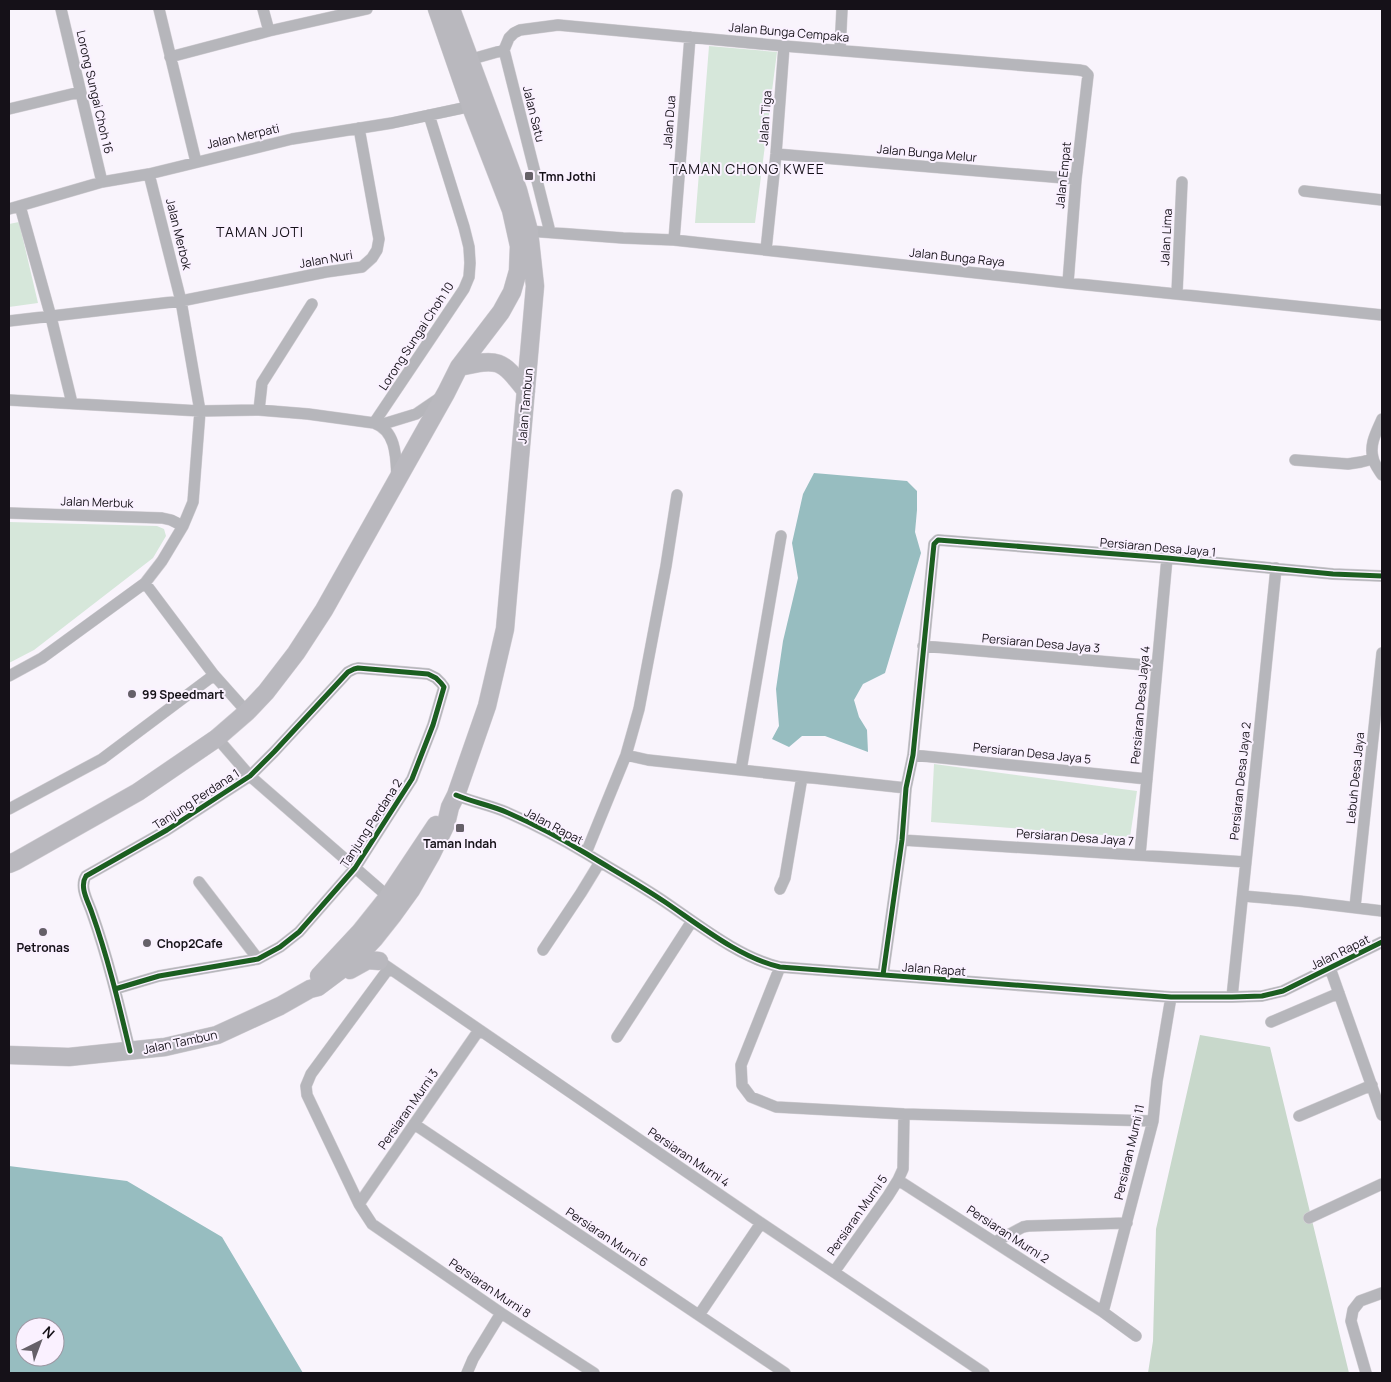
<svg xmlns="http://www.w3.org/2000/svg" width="1391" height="1382" font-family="Manrope,sans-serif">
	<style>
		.green { fill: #d6e7da }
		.forest { fill: #c8d8cb }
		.water { fill: #97bdc0; fill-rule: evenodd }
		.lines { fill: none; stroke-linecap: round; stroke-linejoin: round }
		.minor-casing { stroke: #d5d1d7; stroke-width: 12 }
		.primary-casing { stroke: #d5d1d7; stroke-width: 19 }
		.minor { stroke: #b6b6bb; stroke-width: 11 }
		.primary { stroke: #b9b8be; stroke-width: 18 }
		.cycleway-casing { stroke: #faf1ff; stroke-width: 8 }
		.cycleway { stroke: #1b5e20; stroke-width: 5 }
		.poi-dot { fill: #656068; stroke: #faf1ff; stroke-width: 2 }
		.labels { text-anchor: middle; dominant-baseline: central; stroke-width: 4; stroke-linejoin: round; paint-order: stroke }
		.street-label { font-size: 12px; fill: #151118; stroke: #faf1ff }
		.poi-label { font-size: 12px; font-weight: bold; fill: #151118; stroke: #faf1ff; text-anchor: start }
		.neighbourhood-label { font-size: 14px; letter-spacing: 1px; fill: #151118; stroke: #faf1ff }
	</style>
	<rect width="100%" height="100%" fill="#f9f4fc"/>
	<path class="green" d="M709,46l68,6 -22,171h-60z
		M19,222l19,81 -29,4v-83z
		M9,522l148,4 7,3 2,7 -13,22 -119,92 -25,13z
		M934,764l203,27 -7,46 -199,-15z"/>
	<path class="forest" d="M1200,1035l70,12 79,326h-201l5,-32 3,-112z"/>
	<path class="water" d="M814,473l93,8 10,10v19l-2,22 6,21 -36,120 -22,11 -9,16 5,17 8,13 1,22 -43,-16h-23l-13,11 -17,-8 7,-13 -3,-37 7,-48 15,-63 -6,-35 11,-49z
		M9,1166l118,15 95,56 81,136h-294zM25,1327h30v30h-30z"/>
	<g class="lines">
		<g class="minor-casing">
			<path id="minor" d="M61,9l41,173
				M159,9l37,153
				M263,9l6,22
				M504,50l5,-12 5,-5 6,-3 38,-5 226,21 295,24 5,1 4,4 -12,104 -8,104
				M840,50l2,-41
				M170,57l99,-26 98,-22
				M465,61l39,-11 46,182
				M9,109l71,-17
				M776,154l300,25
				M1304,191l78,9
				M20,206l31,111 21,86
				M9,209l93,-27 47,-8 143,-35 100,-16 85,-18
				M529,231l94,7 51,2 394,43 314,32
				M674,240l16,-203
				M766,250l10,-96 8,-108
				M1177,293l5,-111
				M9,321l172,-20 145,-29 36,-5 10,-9 5,-8 2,-11 -20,-111
				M9,400l191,11 59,-1 49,4 66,9c23,8 22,36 23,55
				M259,410l3,-27 50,-79
				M1382,419c-5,12 -13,25 -9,39 1,6 6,12 9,17
				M374,423l90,-134 5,-12 1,-14 -1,-16 -5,-20 -35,-112
				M380,425l36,-11 25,-17
				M1295,460l53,4 13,-2 12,-3
				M9,513l153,5 9,2 12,6
				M145,583l69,92 33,37
				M923,646l234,20
				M9,676l33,-18 103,-75 17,-22 21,-35 10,-24 7,-91 -19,-110 -32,-127
				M217,738l33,38 142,124
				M626,755l22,5 258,28
				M913,755l234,24
				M741,770l40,-234
				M456,795c16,7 34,10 50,17 28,12 56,27 81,42 26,16 53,31 78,48 34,23 75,56 115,65l391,30h61l30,-1 21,-5 99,-49
				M9,809l93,-50 112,-84
				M902,840l344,22
				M586,853l40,-98 13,-46 27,-143 11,-71
				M1140,855l27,-297
				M199,882l59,77
				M780,889l5,-11 17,-101
				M1243,896l56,5 83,10
				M1355,907l27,-254
				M543,950l38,-57 19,-31
				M379,961l382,262 223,150
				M780,967l-39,98 1,20 9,12 25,10 128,7 249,7
				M389,968l-78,106 -5,12 1,9 52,109 13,20 129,89 93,60
				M1330,968l52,147
				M883,975l19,-135 4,-52 7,-33 21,-211 4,-4 229,18 166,16 49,2
				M115,989l44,-13 99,-17 22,-12 19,-15 56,-64 57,-89 21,-54 11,-38 -3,-4 -5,-5 -8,-4 -70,-6 -4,1 -6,3 -74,80 -24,24 -83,54 -81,46c-7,11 2,25 6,37 16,45 27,92 38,138
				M1232,997c16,-143 29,-286 44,-429
				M1271,1022l68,-29
				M617,1037l75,-116
				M1299,1116l73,-31
				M414,1124l371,249
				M898,1180l205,132 33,24
				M359,1204l120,-174
				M1309,1218l73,-34
				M995,1242l28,-15 5,-1 99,-3
				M834,1272l54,-76 10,-16 5,-11 1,-55
				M1103,1312l50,-191 4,-40 14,-84
				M699,1315l62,-92
				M467,1373l6,-14 28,-46
				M1366,1373l-15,-52 2,-11 7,-9 22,-8"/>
		</g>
		<g class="primary-casing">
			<path id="primary" d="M459,367c40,-9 42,-8 67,24
				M9,864l7,-3 122,-69 79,-54 30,-26 19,-20 30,-39 28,-43 122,-217 13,-26 42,-55 11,-20 6,-21 1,-25 -8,-36 -40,-103 -34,-98
				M350,970l18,-10 11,1
				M319,976l41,-44 28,-35 48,-72
				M9,1055l60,2 96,-10 52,-12 63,-29 30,-17 8,-2 36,-27 20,-21 19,-24 18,-25 20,-35 15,-31 4,-17 6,-12 31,-89 18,-77 30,-343 -6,-55 -11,-41 -67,-181"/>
		</g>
		<use href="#minor" class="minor"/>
		<use href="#primary" class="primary"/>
		<g class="cycleway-casing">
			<path id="cycleway" d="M456,795c16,7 34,10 50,17 28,12 56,27 81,42 26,16 53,31 78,48 34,23 75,56 115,65l391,30h61l30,-1 21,-5 99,-49
				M883,975l19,-135 4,-52 7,-33 21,-211 4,-4 229,18 166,16 49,2
				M115,989l44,-13 99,-17 22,-12 19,-15 56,-64 57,-89 21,-54 11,-38 -3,-4 -5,-5 -8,-4 -70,-6 -4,1 -6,3 -74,80 -24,24 -83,54 -81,46c-7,11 2,25 6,37 16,45 27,92 38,138"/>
		</g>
		<use href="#cycleway" class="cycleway"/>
	</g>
	<g class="poi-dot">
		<rect x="524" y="171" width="10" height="10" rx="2.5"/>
		<circle cx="132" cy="694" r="5"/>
		<rect x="455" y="823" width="10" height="10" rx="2.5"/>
		<circle cx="43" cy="932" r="5"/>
		<circle cx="147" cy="943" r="5"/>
	</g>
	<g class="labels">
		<g class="street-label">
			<text transform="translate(789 32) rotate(5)">Jalan Bunga Cempaka</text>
			<text transform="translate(95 92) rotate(77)">Lorong Sungai Choh 16</text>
			<text transform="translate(534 114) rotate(76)">Jalan Satu</text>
			<text transform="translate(765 118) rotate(-86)">Jalan Tiga</text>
			<text transform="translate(669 122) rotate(-86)">Jalan Dua</text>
			<text transform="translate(243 136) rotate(-13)">Jalan Merpati</text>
			<text transform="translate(927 153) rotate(5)">Jalan Bunga Melur</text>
			<text transform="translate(1063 175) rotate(-84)">Jalan Empat</text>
			<text transform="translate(179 234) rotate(76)">Jalan Merbok</text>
			<text transform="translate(1166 237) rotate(-87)">Jalan Lima</text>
			<text transform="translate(957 257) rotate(6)">Jalan Bunga Raya</text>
			<text transform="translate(326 259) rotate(-10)">Jalan Nuri</text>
			<text transform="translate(416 336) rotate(-57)">Lorong Sungai Choh 10</text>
			<text transform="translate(525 406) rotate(-85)">Jalan Tambun</text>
			<text transform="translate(97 502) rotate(2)">Jalan Merbuk</text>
			<text transform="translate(1158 547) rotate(5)">Persiaran Desa Jaya 1</text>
			<text transform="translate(1041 643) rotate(5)">Persiaran Desa Jaya 3</text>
			<text transform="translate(1140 705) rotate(-85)">Persiaran Desa Jaya 4</text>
			<text transform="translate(1032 753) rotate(6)">Persiaran Desa Jaya 5</text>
			<text transform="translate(1355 778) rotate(-84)">Lebuh Desa Jaya</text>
			<text transform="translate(1240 781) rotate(-84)">Persiaran Desa Jaya 2</text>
			<text transform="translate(196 799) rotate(-33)">Tanjung Perdana 1</text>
			<text transform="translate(371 823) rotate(-57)">Tanjung Perdana 2</text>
			<text transform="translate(554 826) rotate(28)">Jalan Rapat</text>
			<text transform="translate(1075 837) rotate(4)">Persiaran Desa Jaya 7</text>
			<text transform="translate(1340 952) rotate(-26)">Jalan Rapat</text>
			<text transform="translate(934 969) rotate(4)">Jalan Rapat</text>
			<text transform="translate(180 1042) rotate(-12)">Jalan Tambun</text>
			<text transform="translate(408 1109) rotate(-55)">Persiaran Murni 3</text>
			<text transform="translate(1129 1152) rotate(-77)">Persiaran Murni 11</text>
			<text transform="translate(689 1157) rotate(34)">Persiaran Murni 4</text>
			<text transform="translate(857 1215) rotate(-55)">Persiaran Murni 5</text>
			<text transform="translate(1008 1234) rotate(33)">Persiaran Murni 2</text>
			<text transform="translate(607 1237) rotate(34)">Persiaran Murni 6</text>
			<text transform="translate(490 1288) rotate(34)">Persiaran Murni 8</text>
		</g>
		<g class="poi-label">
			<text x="539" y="176">Tmn Jothi</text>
			<text x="142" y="694">99 Speedmart</text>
			<text x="460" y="843" text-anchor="middle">Taman Indah</text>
			<text x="157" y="943">Chop2Cafe</text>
			<text x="43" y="947" text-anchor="middle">Petronas</text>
		</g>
		<g class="neighbourhood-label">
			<text x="747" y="168">TAMAN CHONG KWEE</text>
			<text x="260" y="231">TAMAN JOTI</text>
		</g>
	</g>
	<rect width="1391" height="1382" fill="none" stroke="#151118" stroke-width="20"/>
	<g transform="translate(40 1342) rotate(42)"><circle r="24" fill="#faf1ff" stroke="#9e97a3"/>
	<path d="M0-4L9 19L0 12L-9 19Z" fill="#656068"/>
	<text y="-8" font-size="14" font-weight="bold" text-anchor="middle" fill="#151118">N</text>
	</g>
</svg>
